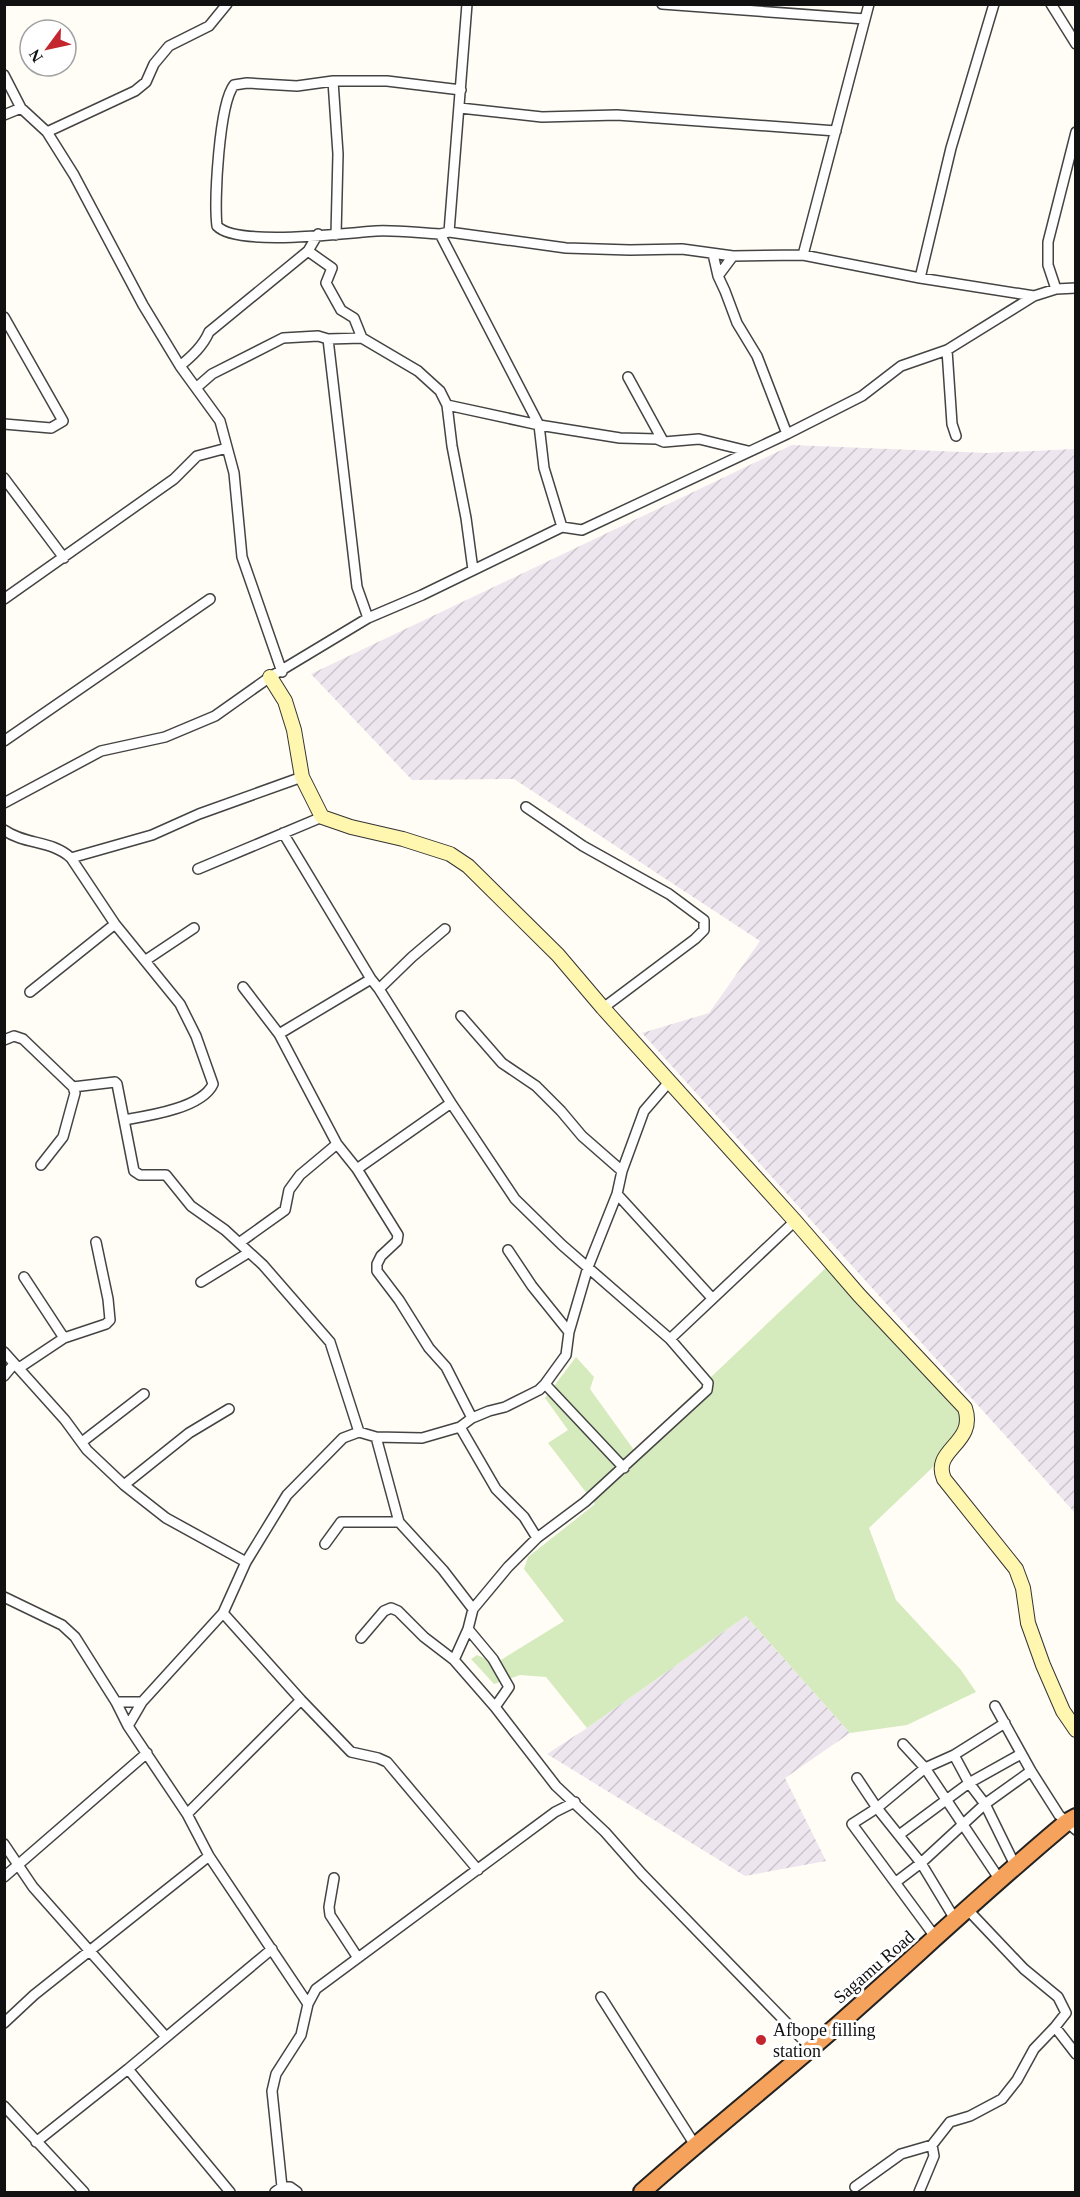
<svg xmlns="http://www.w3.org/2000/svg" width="1080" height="2197" font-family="'Times New Roman',serif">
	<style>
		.industrial { fill: url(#industrial-furrows) }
		.grass { fill: #d5ebbd }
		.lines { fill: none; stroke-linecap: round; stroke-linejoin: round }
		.street-casing { stroke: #444; stroke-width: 12 }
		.secondary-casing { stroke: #333; stroke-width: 16 }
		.highway-casing { stroke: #222; stroke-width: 20 }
		.street { stroke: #fff; stroke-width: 9 }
		.secondary { stroke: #fff6b0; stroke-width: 14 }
		.highway { stroke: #f5a25d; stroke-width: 16 }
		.poi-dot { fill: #c4262e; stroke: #fff; stroke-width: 2 }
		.labels { text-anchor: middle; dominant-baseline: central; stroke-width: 6; stroke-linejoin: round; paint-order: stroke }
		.street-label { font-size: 18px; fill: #111; stroke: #fff }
		.poi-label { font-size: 18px; fill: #111; stroke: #fff; text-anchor: start }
	</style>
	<defs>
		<pattern id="industrial-furrows" width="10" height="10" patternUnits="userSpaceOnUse" patternTransform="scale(1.5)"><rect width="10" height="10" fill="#eee6ef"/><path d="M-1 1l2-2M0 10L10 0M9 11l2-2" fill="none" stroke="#cbc4cc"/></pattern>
	</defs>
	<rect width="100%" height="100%" fill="#fffdf5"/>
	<path class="industrial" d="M792,445l195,8 88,-4v1064l-433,-480 67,-20 51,-72 -246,-162 -102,1 -101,-106z
		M746,1616l104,117 -65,45 41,83 -81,15 -198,-122 40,-26z"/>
	<path class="grass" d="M830,1264l145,163 -106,101 27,72 65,70 15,22 -69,33 -57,8 -104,-117 -159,112 -41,-51 -26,-2 -26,9 -23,-25 6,-4 19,8 68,-42 -40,-52 4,-12 67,-53 -47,-61 20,-13 -23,-32 31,-41 18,20 -4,12 44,61z"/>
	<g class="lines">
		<g class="street-casing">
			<path id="street" d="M662,4l203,15
				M1051,4l25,40
				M4,75l17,33 26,24 27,43 69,130 37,61 40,55 14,52 8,84 40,115
				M333,81l5,73 -2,81
				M461,90l-74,-9h-54l-36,5 -50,-3 -13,2c-15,19 -20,116 -17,141 20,21 128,7 159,5 21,-1 43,2 64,3l9,-2 117,16 64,2 52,-1 51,7 70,-1 117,23 114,18
				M460,108l82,9 75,-2 219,16
				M4,115l17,-7
				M47,132l88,-41 11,-9 8,-18 15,-18 40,-20 18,-22
				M449,232l18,-228
				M440,234l99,191 5,43 18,59
				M308,251l24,17 -6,15 15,27 13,8 8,20
				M713,254l5,22 7,15 12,32 20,33 30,78
				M803,255l66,-251
				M718,276l15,-20
				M920,278l31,-130 43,-144
				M1056,289l-8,-24v-23l28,-110
				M4,317l59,104 -12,7 -47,-4
				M328,339l29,248 11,31
				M947,350l5,74 4,12
				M180,366c12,-10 23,-20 29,-34l99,-81 10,-17
				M628,377l35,64
				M196,388l16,-14 71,-36 35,-2 10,3 34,-1 56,33 22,20 7,14 5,41 14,72 7,52
				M447,405l92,20 81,13 37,1 7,3 35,-3 49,12
				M4,478l60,80
				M4,599l170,-120 23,-23 30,-8
				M4,741l206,-142
				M4,803l97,-52 64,-14 50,-21 55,-39 98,-59 54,-23 140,-68 20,3 205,-96 75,-38 39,-30 46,-16 87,-54 22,-7 20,-1
				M526,807l57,39 86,48 35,26v10l-9,9 -92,69
				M4,830c21,15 48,10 67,28l44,66 65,80 16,32 17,48c-11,24 -65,32 -89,36
				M283,833l88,146
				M71,858l81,-23 47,-21 103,-37
				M198,869l124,-52
				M146,960l48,-32
				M379,989l33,-32 33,-28
				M30,992l85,-68
				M461,1016l41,47 34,23 25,25 21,25 40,35
				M279,1034l92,-55 8,10 72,114 64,96 47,46 108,94 38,44 -1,7 -122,112 -48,36 -29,29 -35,42 -5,20 -14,31 41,47 61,79 49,46 37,42 169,174
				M4,1040l10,-4 9,3 50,48 2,6 -12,44 -22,28
				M73,1087l42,-5 2,2 17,87 6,4h26l25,31 34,24 38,35 67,77 29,90
				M337,1144l20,25 41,66 -1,6 -16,15 -4,8v7l22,29 30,48 17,19 26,51
				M357,1169l94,-66
				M617,1194l95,104
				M239,1243l46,-33 4,-20 11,-15 37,-31 -58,-110 -36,-47
				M508,1250l24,36 37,46
				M24,1277l40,61
				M201,1282l47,-29
				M670,1339l125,-118
				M4,1352l61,68 22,30 37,35 42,33 80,44
				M19,1368l45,-30 42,-14 4,-4 -2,-21 -12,-57
				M4,1376l10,-12
				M545,1384l79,84
				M460,1427l36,62 28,28 13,21
				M376,1437l23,85 44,48 30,39
				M82,1442l62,-48
				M124,1485l65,-52 40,-24
				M325,1544l16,-22h58
				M4,1597l58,28 13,12 41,65 12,24 59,88 22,42 99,148
				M223,1613l78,87 50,52 27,6 9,4 91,108
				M468,1629l25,30 16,28 -14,20
				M361,1638l23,-27 7,-3 7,3 26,26 30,23
				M116,1702h26
				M995,1706l36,65 28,44 17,15
				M128,1726l14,-24 81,-89 23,-51 41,-67 56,-57 16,-6 17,5 46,1 38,-11 12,-9 17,-7 16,-4 34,-17 6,-6 21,-29 3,-23 19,-65 29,-73 5,-23 22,-60 25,-29
				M903,1744l22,24 75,112
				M954,1755l15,28 16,21 30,61
				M857,1778l20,30 44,55 35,58
				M187,1814l114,-114
				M899,1835l70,-52 52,-29
				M4,1844l29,43 133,150
				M4,1877l143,-124
				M334,1878l-5,29 1,8 28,43
				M896,1882l25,-19 64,-59 46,-33
				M968,1910l56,59 34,28 8,16 -11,14 21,27
				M936,1938l-84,-114 25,-16 48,-40 29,-13 51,-32
				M601,1997l94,148
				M4,2023l30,-28 175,-139
				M128,2069l102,123
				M4,2106l80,86
				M36,2142l92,-73 144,-120
				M282,2187l-10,-96 4,-17 25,-39 7,-31 8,-15 239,-177 20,-10
				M855,2187l46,-33 31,-9
				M275,2192l7,-5h8l7,5
				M919,2192l15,-36 -2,-11 18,-23 20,-6 32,-17 15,-19 17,-31 21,-22"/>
		</g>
		<g class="secondary-casing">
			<path id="secondary" d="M270,677l15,24 9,29 8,47 20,40 29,10 52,12 47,15 18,12 90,89 45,53 192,213 64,74 106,113c12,36 -34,41 -21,71l72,90 7,19 5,35 15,42 20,46 13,19"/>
		</g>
		<g class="highway-casing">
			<path id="highway" d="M642,2192c64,-57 132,-111 197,-168 76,-67 150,-137 228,-202l9,-5"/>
		</g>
		<use href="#street" class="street"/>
		<use href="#secondary" class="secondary"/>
		<use href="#highway" class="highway"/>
	</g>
	<circle class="poi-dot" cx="761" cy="2040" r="6"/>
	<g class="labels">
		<g class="street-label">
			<text transform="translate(874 1967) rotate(-41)">Sagamu Road</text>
		</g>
		<g class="poi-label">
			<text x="773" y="2030">Afbope filling<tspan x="773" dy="21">station</tspan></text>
		</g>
	</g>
	<rect width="1080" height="2197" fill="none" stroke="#111111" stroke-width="12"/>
	<g transform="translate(48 48) rotate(237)"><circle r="28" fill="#ffffff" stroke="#a0a0a0" stroke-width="1.5"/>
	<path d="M0-4.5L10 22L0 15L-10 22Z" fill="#c4262e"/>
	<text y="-9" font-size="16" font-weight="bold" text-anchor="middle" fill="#111111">N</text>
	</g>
</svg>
